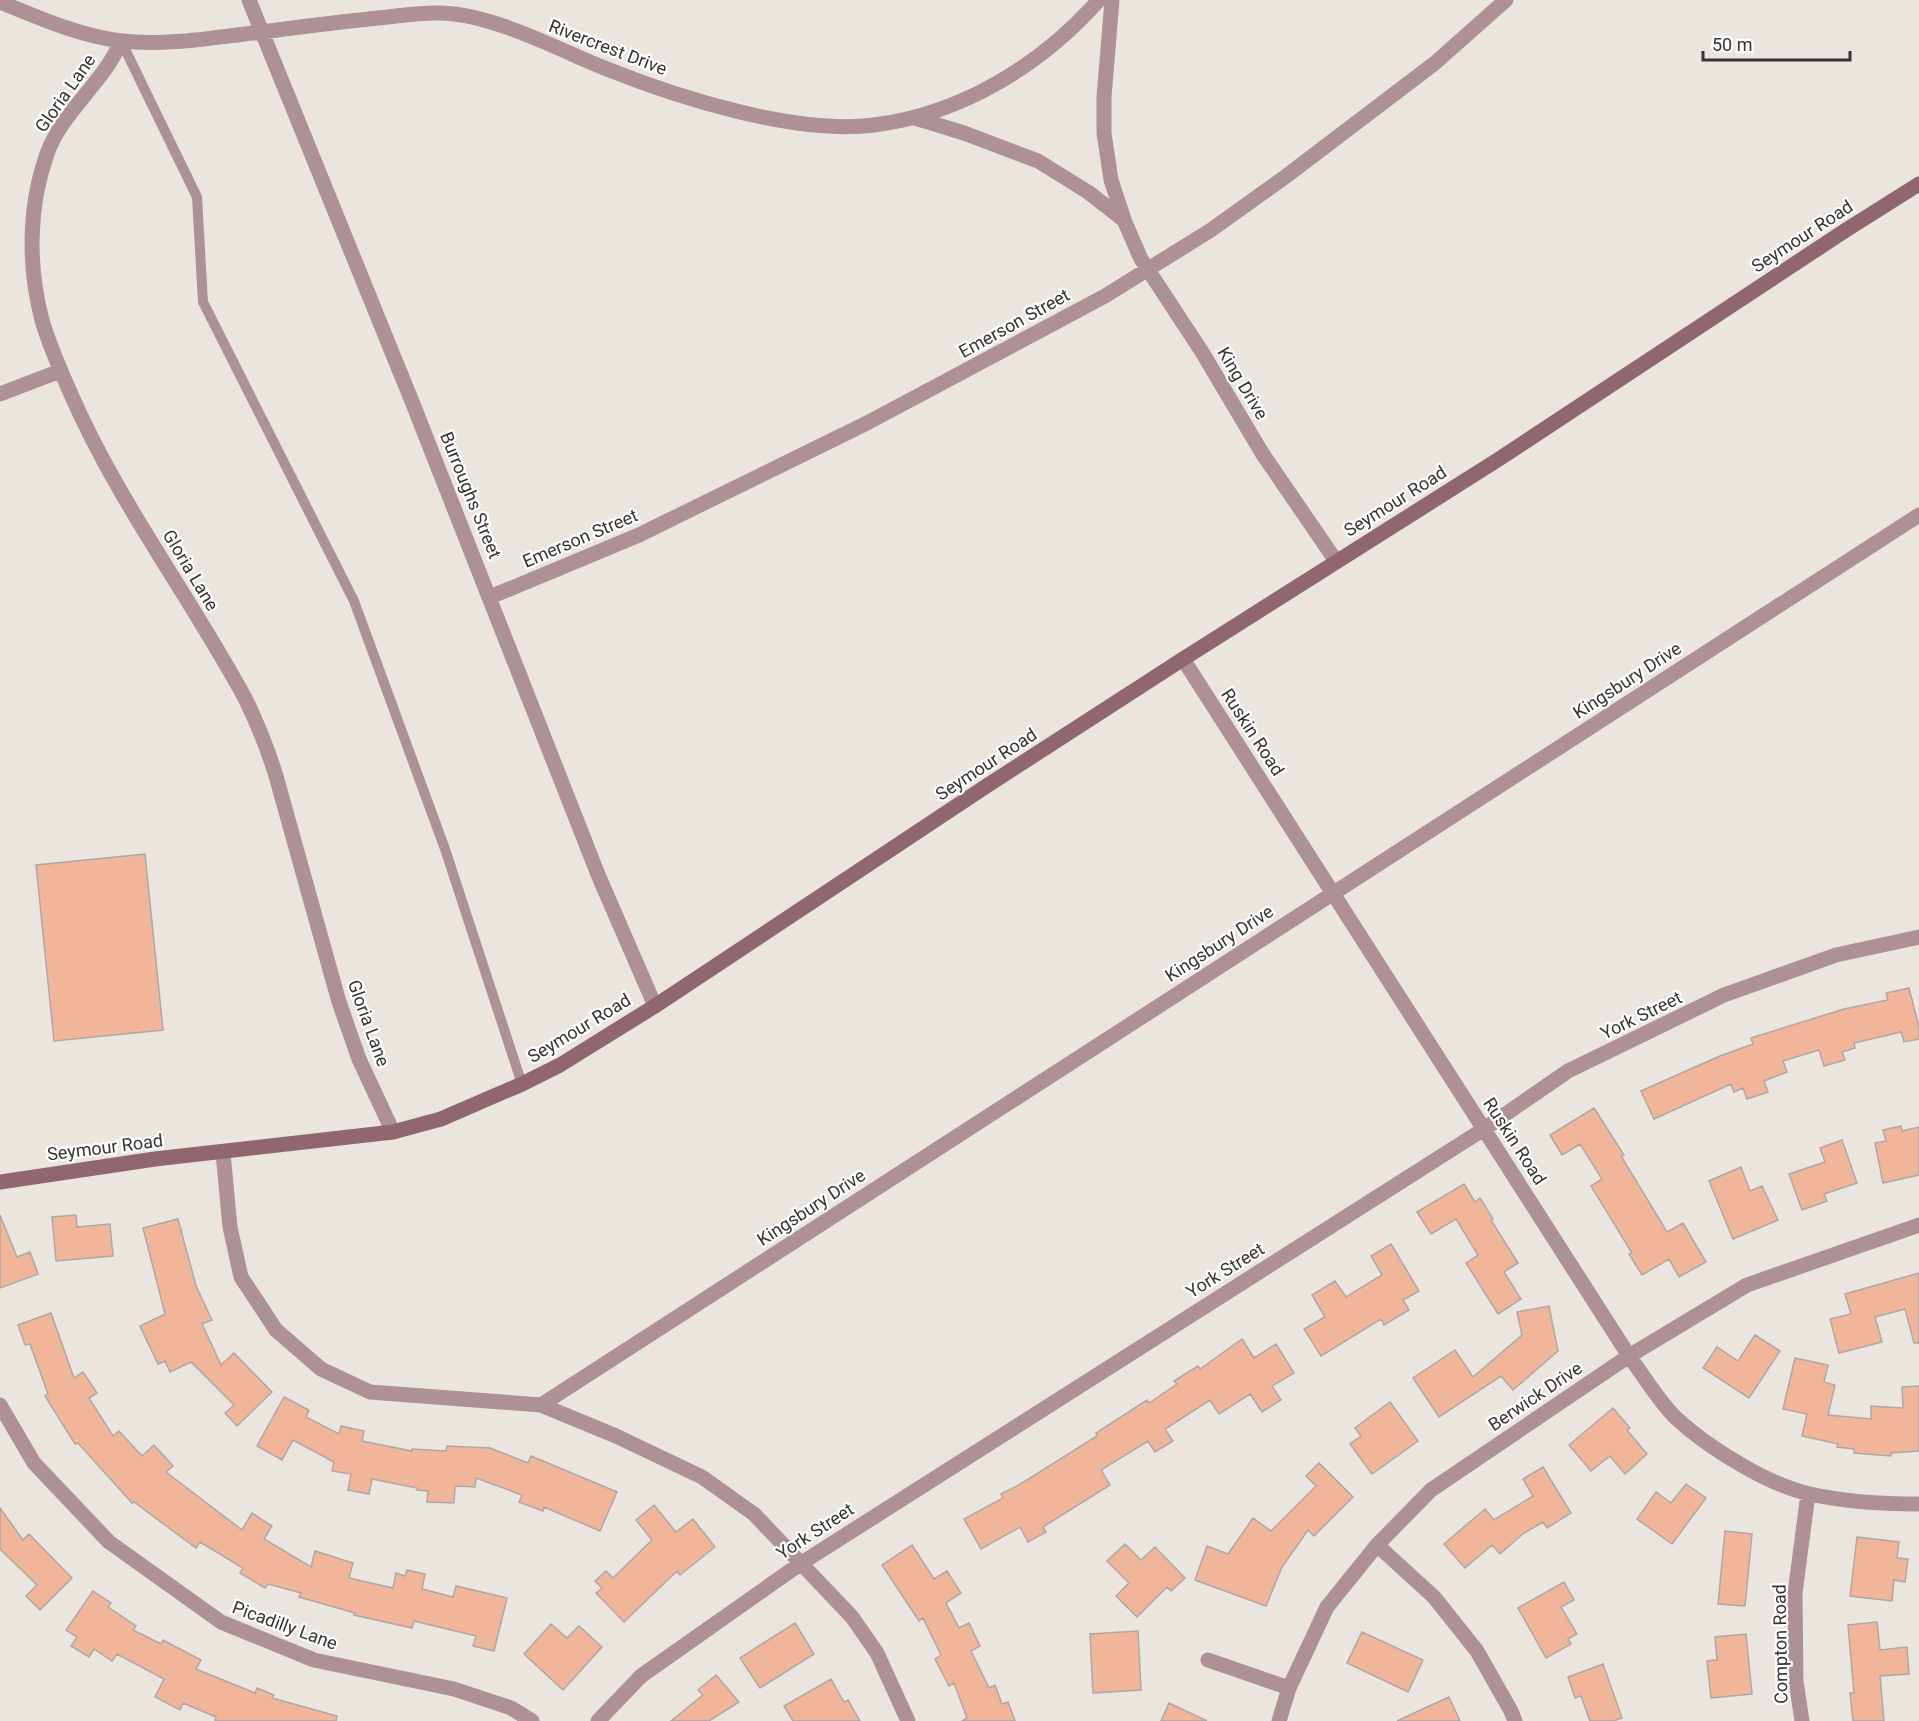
<svg xmlns="http://www.w3.org/2000/svg" width="1919" height="1721" font-family="Roboto,sans-serif">
	<style>
		.building { fill: #f1b59a; stroke: #aea7a4; stroke-width: 1.5 }
		.lines { fill: none; stroke-linecap: round; stroke-linejoin: round }
		.lane { stroke: #ad9195; stroke-width: 10 }
		.street { stroke: #ad9195; stroke-width: 15 }
		.secondary { stroke: #90676f; stroke-width: 15 }
		.labels { text-anchor: middle; dominant-baseline: central; stroke-width: 4.5; stroke-linejoin: round; paint-order: stroke }
		.street-label { font-size: 18px; fill: #363432; stroke: #fff }
	</style>
	<rect width="100%" height="100%" fill="#ebe5e0"/>
	<path class="building" d="M145,854l18,176 -109,11 -18,-176z
		M1909,988l10,39v12l-15,3 -3,-10 -47,11 1,5 -13,4 3,8 -21,6 -5,-16 -36,11 4,11 -23,9 4,11 -21,7 -4,-11 -9,4 -3,-8 -77,35 -13,-28 79,-35 33,-12 -2,-6 93,-29 44,-9 -2,-7z
		M1594,1108l30,47 -3,1 46,76 16,-9 23,39 -27,15 -10,-18 -27,16 -13,-21 3,-1 -41,-67 11,-7 -22,-35 -18,11 -12,-20z
		M1901,1126l1,5 17,-4v48l-36,8 -8,-40 11,-2 -3,-11z
		M1842,1140l15,43 -33,11 3,7 -25,9 -13,-36 36,-12 -5,-14z
		M1741,1167l9,24 12,-5 16,34 -45,19 -24,-58z
		M1464,1184l11,18 5,-4 13,21 -2,1 27,43 -14,9 17,27 -23,15 -32,-51 12,-8 -22,-36 -25,15 -14,-22z
		M0,1215l17,42 13,-5 8,22 -38,14z
		M76,1215l1,12 33,-3 3,32 -57,5 -4,-44z
		M178,1219l18,67 16,34 -10,4 19,41 13,-12 38,39 -35,34 -12,-13 9,-8 -43,-43 -21,10 -5,-11 -7,3 -18,-38 25,-12 -22,-86z
		M1391,1244l28,47 -16,9 6,10 -25,15 -3,-6 -60,37 -17,-27 21,-12 -13,-22 23,-14 11,16 36,-22 -11,-19z
		M1919,1273v70h-5l-9,-34 -30,8 7,25 -43,11 -9,-34 21,-5 -6,-20z
		M1549,1306l9,45 -45,39 -12,-14 -62,41 -26,-39 42,-28 18,27 49,-42 -5,-23z
		M51,1313l23,65 9,-6 14,21 -8,5 24,38 6,-5 23,25 12,-11 19,21 -7,6 76,58 10,-17 20,13 -8,13 47,28 4,-16 38,12 -4,15 44,10 3,-15 9,3 2,-6 18,4 -3,15 31,8 3,-11 51,12 -13,53 -21,-5 3,-10 -62,-15 -2,7 -58,-13 1,-2 -56,-16 2,-4 -33,-9 -3,4 -25,-15 3,-5 -43,-26 -4,6 -62,-46 -2,1 -54,-60 -3,1 -30,-48 3,-2 -18,-50 -5,1 -7,-20z
		M1755,1335l25,16 -31,47 -46,-30 14,-21 21,14z
		M1242,1339l12,19 22,-14 18,29 -22,13 9,14 -19,12 -12,-18 -31,20 -9,-14 -45,29 8,12 -18,11 -7,-11 -47,29 9,15 -67,42 3,5 -18,10 -8,-15 -39,22 -17,-30 39,-21 -2,-4 18,-9 78,-49 -1,-3 51,-33 2,3 28,-19 -3,-3 24,-15 2,3z
		M1795,1358l33,7 -4,17 11,3 -7,30 43,4v-13l32,2 -1,-21 17,-1v65l-28,2v3l-37,-3v-4l-17,-2 1,-3 -36,-8 5,-22 -24,-5z
		M284,1397l25,13 -3,7 33,17 2,-8 23,5 -2,10 50,10v-2l34,2 1,-5 43,2 38,15 3,-7 86,36 -17,39 -56,-24 -1,4 -24,-9 3,-7 -46,-17 -1,9 -20,-1 -1,17 -27,-1 1,-11 -11,-1v-2l-45,-9 -3,15 -21,-4 3,-16 -19,-3 2,-9 -41,-22 -11,20 -25,-14z
		M1390,1402l28,39 -46,33 -22,-30 11,-8 -6,-8z
		M1613,1408l17,20 -3,2 20,24 -22,20 -15,-18 -19,15 -22,-26z
		M1319,1463l34,34 -39,39 -6,-6 -26,37 -16,39 -71,-26 12,-34 21,8 25,-36 18,13 45,-45 -10,-10z
		M1543,1467l28,46 -24,15 -4,-6 -19,11 -24,21 -8,-9 -27,23 -21,-24 41,-35 9,11 39,-24 -10,-17z
		M1686,1484l20,14 -34,46 -35,-25 19,-27 15,11z
		M654,1505l22,27 17,-13 22,28 -35,28 -3,-4 -53,51 -28,-29 6,-5 -7,-7 11,-10 7,7 39,-38 -16,-20z
		M0,1508l23,32 6,-6 43,44 -32,32 -14,-14 11,-11 -37,-36z
		M1725,1531l27,3 -7,72 -27,-2z
		M1857,1537l42,5 -2,16 11,1 -3,23 -11,-2 -2,21 -42,-5z
		M1125,1544l16,16 14,-13 30,31 -14,13 -4,-4 -30,30 -21,-21 13,-13 -22,-22z
		M912,1545l22,34 13,-8 14,22 -15,10 13,25 10,-5 11,23 -9,5 18,37 6,-3 7,19 6,-2 7,19h-53l5,-3 -13,-35 -5,3 -14,-27 6,-4 -18,-37 -4,3 -37,-56z
		M1564,1582l10,18 -13,7 16,27 -9,5 3,5 -25,14 -28,-50z
		M93,1591l18,12 -3,4 28,19 -3,4 28,14 2,-4 38,20 -5,9 59,24 2,-5 17,7 -2,3 65,18 -1,5h-121l1,-4 -33,-14 -3,7 -25,-13 9,-18 -47,-25 -5,7 -18,-12 -5,8 -18,-11 6,-9 -11,-7z
		M1877,1622l3,28 27,-3 2,27 -29,2 4,45h-31l-3,-28h4l-6,-68z
		M795,1623l19,31 -54,34 -20,-30z
		M551,1624l16,14 12,-12 23,21 -39,43 -39,-36z
		M1138,1631l3,59 -48,3 -3,-59z
		M1362,1632l61,28 -15,32 -61,-29z
		M1746,1634l6,60 -41,4 -4,-37 10,-1 -2,-23z
		M1603,1664l19,54 -9,3h-23l-9,-25 -6,2 -7,-21z
		M716,1675l23,27 -30,19h-38l32,-26 -5,-5z
		M831,1679l13,23 4,-2 12,21h-67l-9,-15z
		M1449,1697l11,24h-63l30,-14z
		M1169,1703l38,18h-46z"/>
	<g class="lines">
		<path class="lane" d="M121,41l76,156 6,105 151,299 91,248 77,235"/>
		<path class="street" d="M249,0l164,404 186,473 56,129
			M1112,0l-8,97v36l7,47 13,39
			M0,2c39,16 80,34 122,39 48,5 93,-4 140,-9 38,-5 77,-10 116,-14 21,-2 43,-6 64,-5 53,2 115,36 165,56 72,29 190,66 267,56 88,-11 167,-60 225,-125
			M121,41c-17,42 -59,70 -74,113 -19,53 -19,113 -5,166 7,25 18,49 28,72 47,109 120,204 176,308 12,25 22,50 30,76l63,226 20,57 34,73
			M915,118l49,15 74,28 50,31 36,28 17,39 61,93 60,101 74,108
			M0,394l60,-23
			M490,597l149,-62 228,-112 238,-127 106,-66 74,-53 150,-114 71,-63
			M1183,659l446,697c14,19 31,47 47,62 31,29 92,67 134,76 36,8 73,10 109,10
			M223,1153l7,74 11,50 35,53 45,39 49,23 171,13 75,31 86,41 52,37 98,103 25,36 31,68
			M0,1405l34,58 75,79 112,80 93,38 140,29 57,19 21,13
			M541,1405l1378,-890
			M1377,1545l57,52 43,54 34,60 4,10
			M1208,1660l81,28
			M598,1721l43,-45 159,-112 684,-435 84,-58 156,-76 112,-40 83,-18
			M1279,1721l10,-33 38,-81 50,-62 54,-55 198,-134 118,-71 172,-60
			M1802,1721l-6,-40 -1,-88 13,-99"/>
		<path class="secondary" d="M0,1182l155,-23 238,-27 48,-13 81,-35 38,-19 95,-59 333,-221 195,-126 316,-200 347,-229 73,-46"/>
	</g>
	<g class="labels">
		<g class="street-label">
			<text transform="translate(608 47) rotate(21)">Rivercrest Drive</text>
			<text transform="translate(65 93) rotate(-55)">Gloria Lane</text>
			<text transform="translate(1802 236) rotate(-33)">Seymour Road</text>
			<text transform="translate(1014 323) rotate(-29)">Emerson Street</text>
			<text transform="translate(1243 383) rotate(59)">King Drive</text>
			<text transform="translate(471 495) rotate(68)">Burroughs Street</text>
			<text transform="translate(1395 501) rotate(-32)">Seymour Road</text>
			<text transform="translate(580 538) rotate(-23)">Emerson Street</text>
			<text transform="translate(191 570) rotate(59)">Gloria Lane</text>
			<text transform="translate(1627 680) rotate(-33)">Kingsbury Drive</text>
			<text transform="translate(1253 732) rotate(57)">Ruskin Road</text>
			<text transform="translate(986 764) rotate(-33)">Seymour Road</text>
			<text transform="translate(1219 943) rotate(-33)">Kingsbury Drive</text>
			<text transform="translate(1641 1015) rotate(-26)">York Street</text>
			<text transform="translate(369 1023) rotate(70)">Gloria Lane</text>
			<text transform="translate(579 1028) rotate(-31)">Seymour Road</text>
			<text transform="translate(1515 1141) rotate(57)">Ruskin Road</text>
			<text transform="translate(105 1147) rotate(-7)">Seymour Road</text>
			<text transform="translate(811 1207) rotate(-33)">Kingsbury Drive</text>
			<text transform="translate(1225 1270) rotate(-32)">York Street</text>
			<text transform="translate(1535 1396) rotate(-34)">Berwick Drive</text>
			<text transform="translate(815 1531) rotate(-33)">York Street</text>
			<text transform="translate(285 1625) rotate(20)">Picadilly Lane</text>
			<text transform="translate(1780 1644) rotate(-91)">Compton Road</text>
		</g>
	</g>
	<path d="M1703 51v9h147v-9" fill="none" stroke="#363432" stroke-width="3"/>
	<text x="1712" y="51" font-size="18" fill="#363432" stroke="#ffffff" stroke-width="4.5" paint-order="stroke">50 m</text>
</svg>
